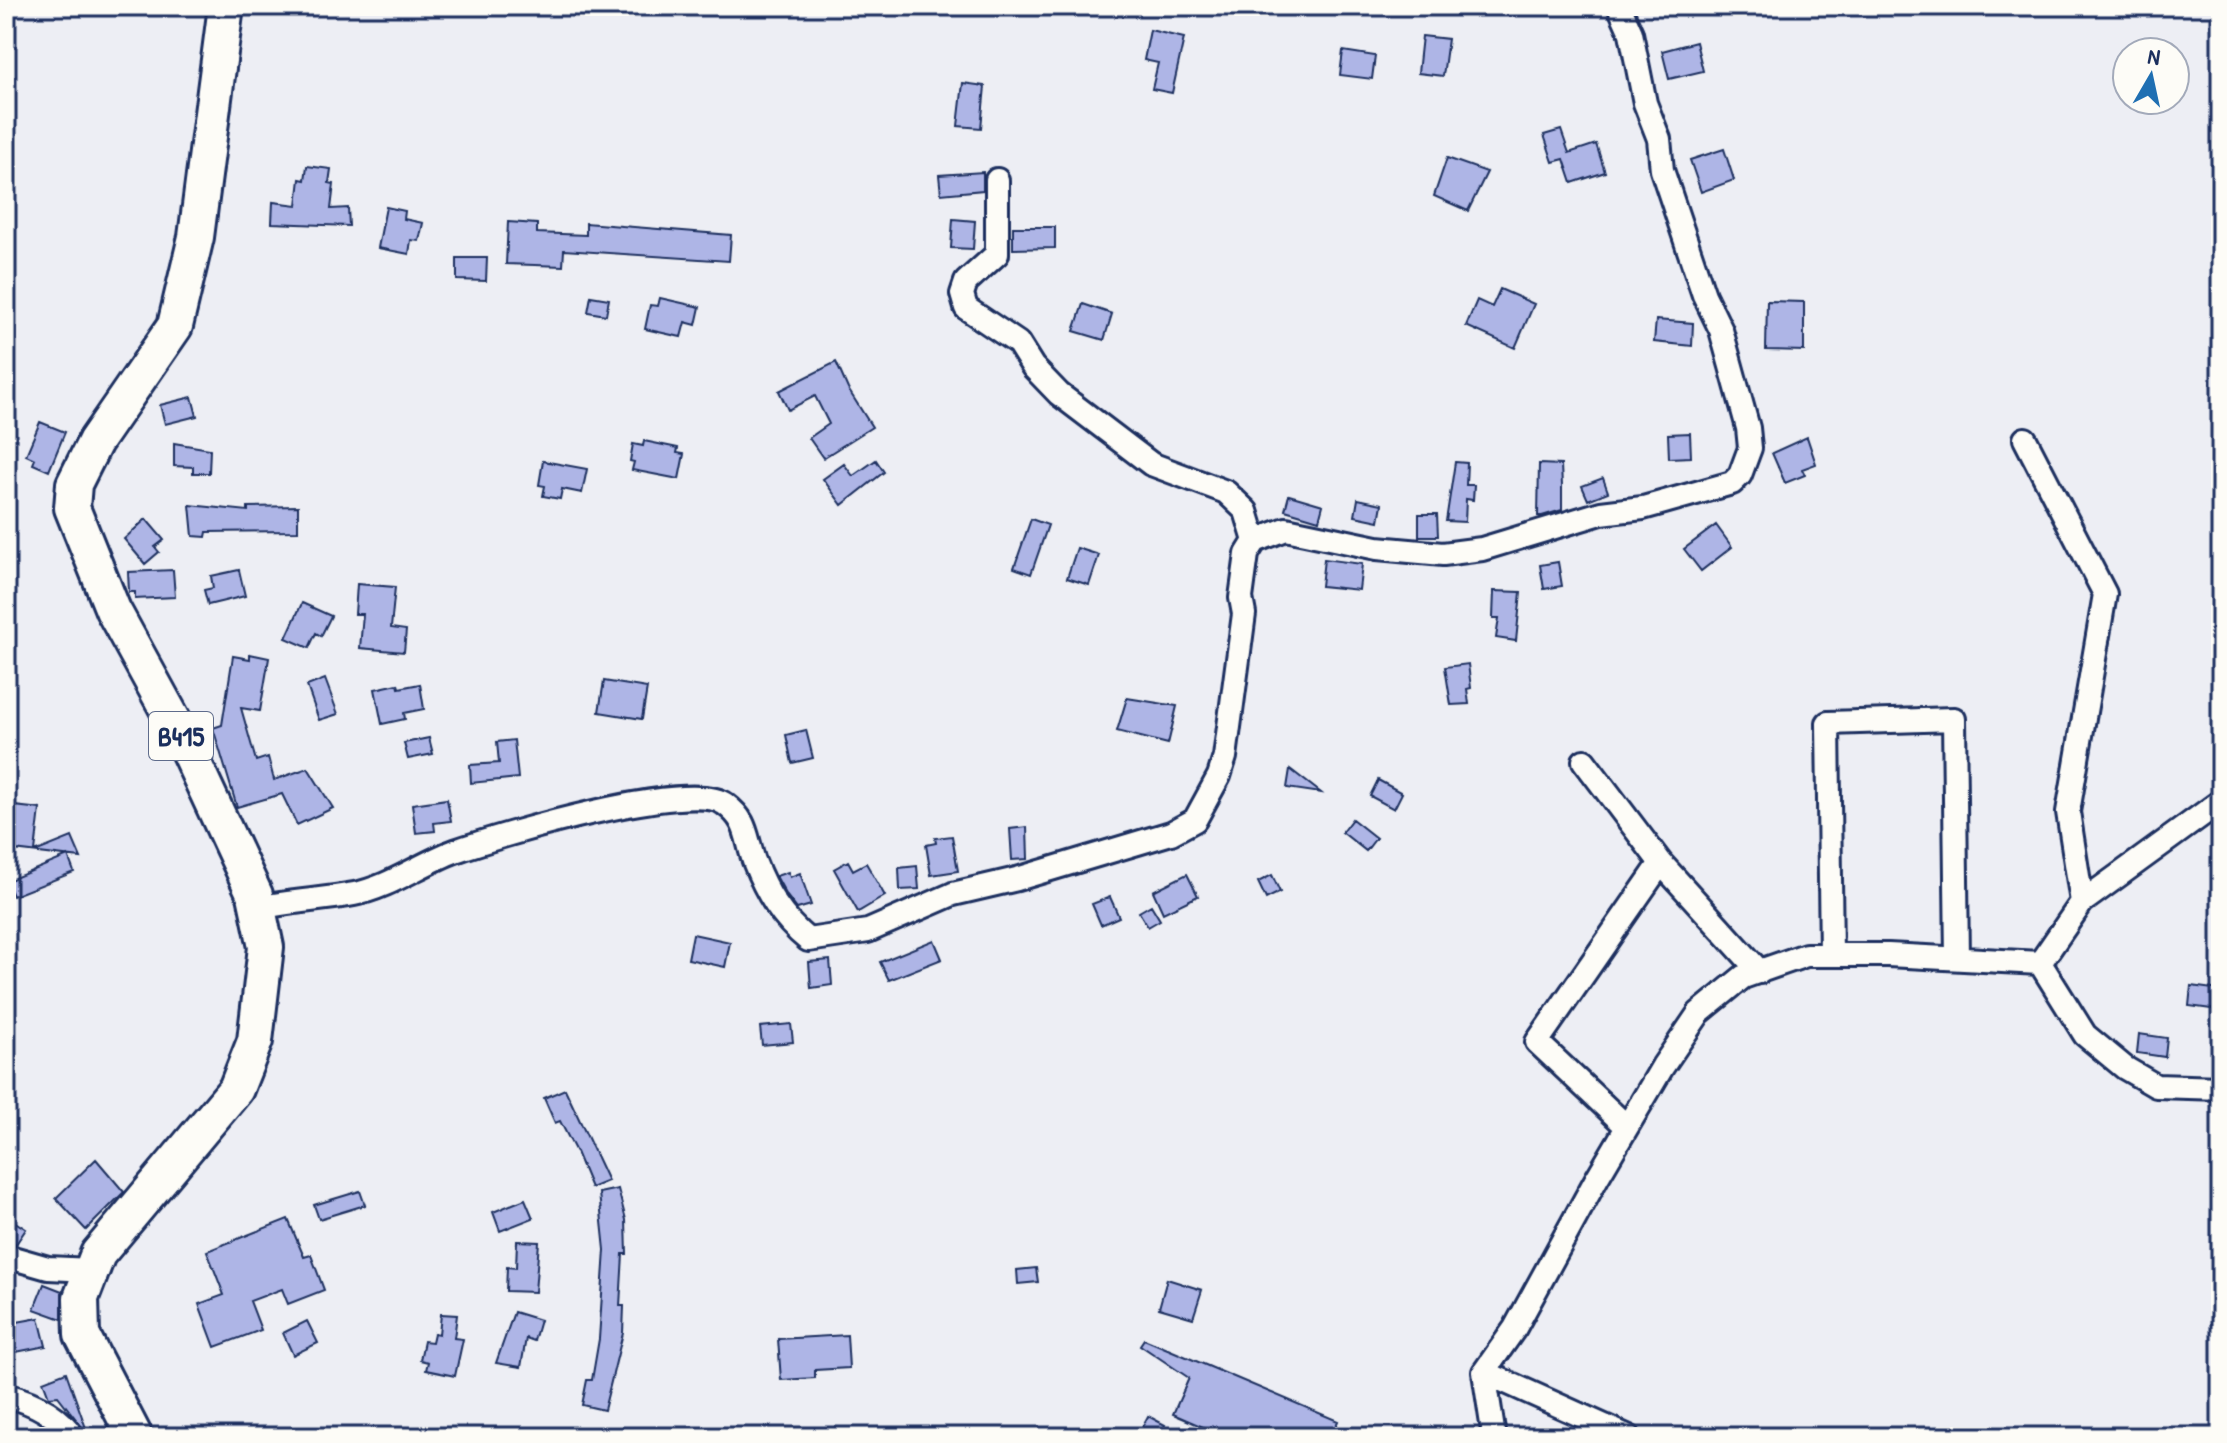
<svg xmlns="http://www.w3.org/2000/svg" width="2227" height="1443" font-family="'Patrick Hand',sans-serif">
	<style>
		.building { fill: #aeb5e6; stroke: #1b2f5e; stroke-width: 2 }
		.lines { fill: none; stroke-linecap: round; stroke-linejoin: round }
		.minor-casing { stroke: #1b2f5e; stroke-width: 28 }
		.primary-casing { stroke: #1b2f5e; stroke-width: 40 }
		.minor { stroke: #fdfcf7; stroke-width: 22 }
		.primary { stroke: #fdfcf7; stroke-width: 34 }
		.labels { text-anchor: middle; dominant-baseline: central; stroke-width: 6; stroke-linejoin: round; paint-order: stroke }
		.shield { fill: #fdfcf7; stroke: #5f6c8c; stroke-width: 2 }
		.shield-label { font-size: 28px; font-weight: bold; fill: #1b2f5e }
	</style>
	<rect width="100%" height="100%" fill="#edeef4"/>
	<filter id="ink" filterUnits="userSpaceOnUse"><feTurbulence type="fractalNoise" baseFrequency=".0125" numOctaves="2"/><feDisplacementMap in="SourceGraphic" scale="16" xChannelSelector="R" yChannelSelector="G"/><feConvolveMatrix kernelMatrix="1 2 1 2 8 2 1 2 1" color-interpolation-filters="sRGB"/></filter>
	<g filter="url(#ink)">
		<path class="building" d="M1150,30l34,8 -12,55 -20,-4 6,-26 -14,-3z
			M1422,36l26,3 -5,37 -25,-3z
			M1696,42l7,29 -34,8 -7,-28z
			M1343,51l32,5 -3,23 -32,-4z
			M963,83l22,3 -4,42 -23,-2z
			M1561,130l8,23 27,-9 9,28 -33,11 -8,-24 -11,3 -9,-27z
			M1724,149l10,31 -33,12 -11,-32z
			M1447,158l40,14 -19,39 -34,-15z
			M307,166l24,3 -2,14 5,1 -3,25 17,-1 1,18 -77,-3 1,-21 24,3 3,-26 5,1z
			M983,172v18l-42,4 -2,-19z
			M386,207l19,4 -1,8 19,4 -4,18 -8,-1 -2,14 -31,-6z
			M953,219l22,2 -2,28 -22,-1z
			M508,222l29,2v9l49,2v-12l145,12 -2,26 -165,-11 -1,16 -57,-2z
			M1013,227h42v21l-42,1z
			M457,258h30l-1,23 -29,-1z
			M1500,289l34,15 -19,44 -49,-22 11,-26 15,7z
			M591,296l18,3 -3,16 -18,-3z
			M660,298l40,9 -4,18 -11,-3 -4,15 -36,-8 5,-24 8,1z
			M1767,301l37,1v49l-38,-1z
			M1083,304l29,10 -8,26 -30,-9z
			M1656,320l37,3 -1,23 -38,-4z
			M836,362l12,27 24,38 -49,31 -14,-20 20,-14 -14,-28 -27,14 -9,-19z
			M192,397l5,19 -32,8 -5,-19z
			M40,422l25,10 -16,39 -16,-7 2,-5 -9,-4z
			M1690,433l1,24 -22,1 -1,-24z
			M1807,437l9,27 -14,5 3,6 -20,8 -13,-30z
			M644,441l34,7 -1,5 7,1 -5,25 -47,-9 2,-8 -4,-1 3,-17 10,2z
			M174,443l36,6 -1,24h-16v-6l-19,-1z
			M876,460l8,12 -42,33 -19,-26 21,-15 9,12z
			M543,461l44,8 -5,24 -20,-4 -2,10 -17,-3 2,-10 -6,-1z
			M1455,462l12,1 -1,22h8l-1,15 -7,-1 -1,23 -19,-1z
			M1539,464l22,1 1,21v24l-20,6h-4z
			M1603,478l5,14 -20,8 -6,-14z
			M1289,495l34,10 -4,15 -34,-10z
			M1358,499l24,5 -3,17 -24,-5z
			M190,505l58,6v-4l50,-1v25l-91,1 -1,5 -13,-1z
			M1419,514h18l1,22h-19z
			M146,519l18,21 -9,7 4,5 -14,12 -21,-25z
			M1031,519l17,6 -17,49 -17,-6z
			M1716,525l16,22 -31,24 -17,-22z
			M1077,548l22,7 -10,30 -22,-7z
			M1324,559l38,5 -3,26 -38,-4z
			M1558,562l4,24 -18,3 -4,-24z
			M173,570l2,27 -40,2v-7h-6l-1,-20z
			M239,570l6,26 -37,9 -4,-15 9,-2 -2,-12z
			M357,584l38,3 -4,41 15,2 -2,22 -44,-4 3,-34h-8z
			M1494,591l27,1 -5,49 -20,-3 3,-20h-6z
			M302,603l29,13 -10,20 -5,-3 -7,15 -23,-10z
			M250,654l19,4 -9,53 -19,-3 15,53 12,-4 6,23 34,-12 25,40 -36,17 -15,-31 -45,13 -24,-79 9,-3 11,-69 17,3z
			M1468,664l3,24 -4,1 2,15 -18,1 -6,-38z
			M325,679l13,35 -19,6 -12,-34z
			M604,681l43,7 -5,31 -43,-7z
			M398,684l1,4 21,-4 4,25 -20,4 1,6 -23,5 -7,-35z
			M1127,698l50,8 -9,38 -51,-13z
			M806,730l7,28 -21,5 -6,-28z
			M429,738l4,16 -25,5 -4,-16z
			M514,740l4,38 -47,5 -1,-18 29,-2 -2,-21z
			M1290,769l31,24 -34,-5z
			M1378,780l24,13 -8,16 -24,-13z
			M447,799l4,22 -17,2 1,8 -19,2 -4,-29z
			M6,805l34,4 -5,43 37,-15 9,21 -75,-9z
			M1352,819l24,19 -10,13 -24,-19z
			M1027,827l1,32 -16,1 -2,-31z
			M952,836l6,35 -27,4 -5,-30 10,-2 -1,-5z
			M68,856l6,16 -61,24 -6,-15z
			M848,861l5,9 13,-7 19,33 -27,16 -24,-43z
			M917,866l2,23 -19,1 -1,-22z
			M788,872l2,5 10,-4 11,32 -14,4 -10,-13 -11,-20z
			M1187,874l11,22 -35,17 -10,-22z
			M1272,875l8,17 -14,7 -8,-17z
			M1110,897l9,20 -18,8 -9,-21z
			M1151,905l9,15 -12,7 -9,-15z
			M693,934l37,8 -5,25 -37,-8z
			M934,940l8,19 -53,21 -9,-18z
			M830,960l2,25 -21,3 -2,-26z
			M2191,986l30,4 -2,20 -30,-4z
			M791,1024l2,18 -31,3 -2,-18z
			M2139,1034l28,4 -2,19 -28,-4z
			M565,1089l43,92 -17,7 -15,-36 -16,-31 -5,2 -11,-25z
			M96,1159l28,33 -38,38 -30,-32z
			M618,1189l8,31 1,34h-4l-3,52h4l-1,27 -19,77 -22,-5 5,-25h5l7,-41 6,-89 -6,-57z
			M360,1191l5,14 -46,14 -5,-14z
			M525,1199l8,19 -33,13 -7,-19z
			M6,1216l20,13 -10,15 -10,-6z
			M288,1219l16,38 7,-2 13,35 -36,14 -6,-15 -32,12 11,29 -46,17 -16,-43 25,-9 -17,-44z
			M517,1241l22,1 -4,50 -29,-1 1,-24 9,1z
			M1036,1268l2,14 -20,2 -1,-14z
			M1167,1279l35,11 -9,28 -34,-10z
			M44,1284l18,7v28l-28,-10z
			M514,1312l26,8 -6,21 -8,-3 -5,29 -25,-4z
			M441,1314l16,1 -3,23 9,1 -8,37 -29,-6 2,-8 -8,-2 4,-19 8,1 2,-9 5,1z
			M39,1318l7,28 -40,8v-30z
			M307,1321l11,22 -25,12 -10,-22z
			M847,1335l2,33 -34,2v8l-34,2 -3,-41z
			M1144,1339l194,82 -7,16h-105l-53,-23 16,-36 -49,-33z
			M66,1372l21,59 -1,1 -28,-36 -9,1 -6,-16z
			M1148,1416l17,9 -6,12 -19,-6z"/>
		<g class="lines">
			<g class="minor-casing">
				<path id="minor" d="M997,180v74l-31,28 -4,12 4,14 52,35 15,24 26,27 92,70 75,28 20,19 9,30
					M2025,439l80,155 -37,218 14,90 -42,61
					M1584,761l77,102
					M2082,902l139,-101
					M258,908c32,-7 64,-8 96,-14 34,-6 68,-31 101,-43 43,-15 237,-73 270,-47 23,17 20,31 29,57 12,31 27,57 54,79l60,-9 85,-37 64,-15 154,-46 24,-13 24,-44 6,-19 19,-143 -3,-16 6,-44 8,-13 31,-12 91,19 66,6 39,-5 119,-36 42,-5 89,-25 8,-8 10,-27 -2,-20 -27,-98 -17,-35 -42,-125 -3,-31 -14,-36 -14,-70 -12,-27
					M1831,955l-3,-232 126,-4 3,239
					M2040,963l45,72 40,33 31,18 65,2
					M1627,1127l-90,-85 124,-179 99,109
					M6,1256l42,12 43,2
					M1484,1372l145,65
					M6,1395c27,7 52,19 67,42
					M1494,1437l-10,-65 31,-44 82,-150 66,-112 36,-53 44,-36 63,-22h82l152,8"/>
			</g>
			<g class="primary-casing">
				<path id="primary" d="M135,1437l-53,-102 -1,-37 17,-44 138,-165 19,-48 11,-94 -11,-52 -78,-168 -64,-117 -41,-102 2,-24 21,-42 80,-116 21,-89 30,-231"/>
			</g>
			<use href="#minor" class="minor"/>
			<use href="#primary" class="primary"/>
		</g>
	</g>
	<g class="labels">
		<rect class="shield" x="149" y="712" width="64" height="48" rx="6"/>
		<g class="shield-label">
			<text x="181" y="736">B415</text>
		</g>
	</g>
	<rect width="2227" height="1443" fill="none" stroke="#fdfcf7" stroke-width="32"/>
	<rect x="16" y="16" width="2195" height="1411" fill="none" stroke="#1b2f5e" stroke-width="3" filter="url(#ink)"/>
	<g transform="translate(2151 76) rotate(9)"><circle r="38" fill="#fdfcf7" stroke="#a3aaba" stroke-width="2"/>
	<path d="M0-6L14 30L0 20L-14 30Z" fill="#1f6fb2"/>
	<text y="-12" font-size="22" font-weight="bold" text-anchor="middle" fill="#1b2f5e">N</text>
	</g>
</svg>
